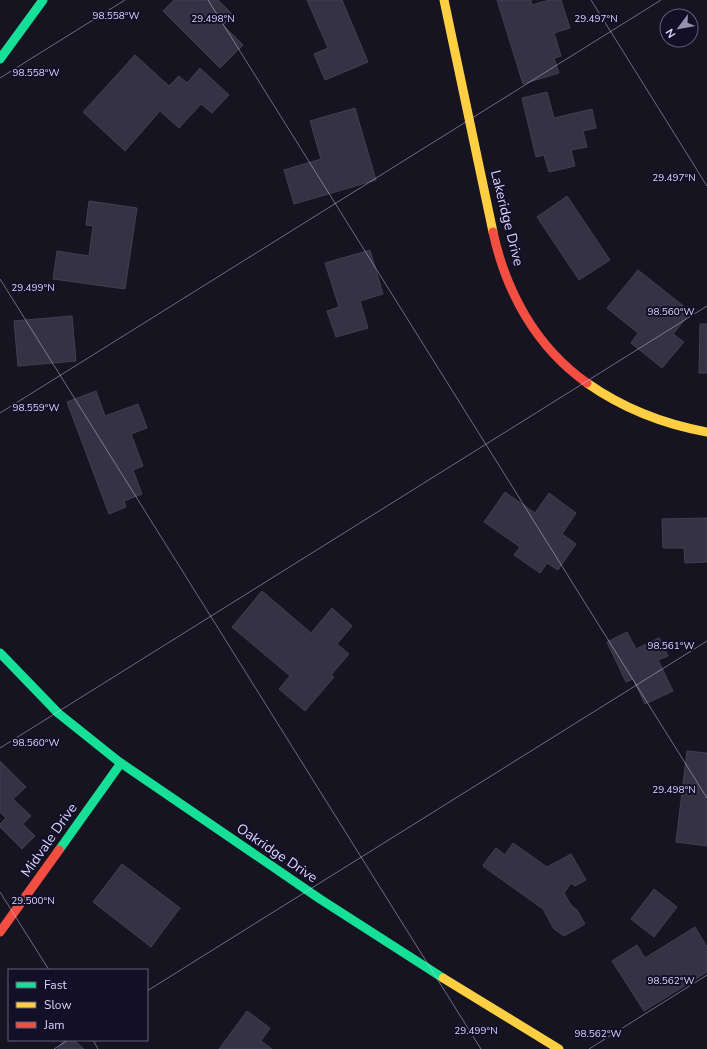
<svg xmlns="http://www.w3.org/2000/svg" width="707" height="1049" font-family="'Nunito Sans',sans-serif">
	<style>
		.building { fill: #343243; stroke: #433f54 }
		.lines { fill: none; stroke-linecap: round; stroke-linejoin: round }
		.fast { stroke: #16e098; stroke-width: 9 }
		.slow { stroke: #ffcf43; stroke-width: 9 }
		.jam { stroke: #f24e42; stroke-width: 9 }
		.ticks { fill: none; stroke: #d9d4ff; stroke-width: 1; stroke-opacity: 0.45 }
		.labels { text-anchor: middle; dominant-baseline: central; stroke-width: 4; stroke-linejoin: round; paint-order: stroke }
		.street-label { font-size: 14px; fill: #d9d4ff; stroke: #130f26 }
		.ticks-label { font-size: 10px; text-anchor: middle; fill: #d9d4ff; stroke: #130f26; stroke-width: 4; stroke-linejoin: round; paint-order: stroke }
	</style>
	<rect width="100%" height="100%" fill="#161421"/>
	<path class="building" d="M174,0h44l15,15 -10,10 20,20 -23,23 -57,-57z
		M307,0h35l26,62 -43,18 -11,-26 14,-6z
		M497,0h34l1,5 17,-5h12l9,28 -16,5 7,23 -7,2 5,15 -36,11z
		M135,55l34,31 10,-10 8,7 13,-15 29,27 -17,18 -11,-9 -22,24 -19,-17 -35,40 -42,-39z
		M547,92l7,26 38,-9 4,19 -13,3 4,16 -16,3 4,16 -26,6 -5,-17 -8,2 -14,-59z
		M355,108l21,72 -82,24 -10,-34 37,-11 -11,-38z
		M567,196l43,64 -31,20 -42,-63z
		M89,201l48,7 -12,81 -72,-10 4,-28 32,5 4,-30 -7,-1z
		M370,250l13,44 -23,7 8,27 -32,9 -9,-26 12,-4 -14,-44z
		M638,270l53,42 -18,22 11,8 -22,26 -31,-25 7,-10 -31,-25z
		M72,316l4,45 -58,5 -4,-45z
		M700,324h7v49h-8z
		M96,391l9,25 33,-12 9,24 -16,6 12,32 -10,4 9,24 -18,7 2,6 -17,7 -42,-112z
		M505,492l30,21 14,-20 27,20 -14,21 14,10 -18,26 -11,-7 -7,10 -26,-18 6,-8 -36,-25z
		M707,518v44l-22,1 -1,-15h-21l-1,-29z
		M262,591l49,42 21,-25 20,18 -15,18 12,10 -18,21 3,2 -29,34 -26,-22 11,-13 -58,-49z
		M627,632l9,17 23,-11 9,18 -10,4 15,31 -28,13 -12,-25 -7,3 -19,-40z
		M687,751l20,2v93l-31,-4z
		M0,761l26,26 -13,12 18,17 -8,8 12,12 -13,13 -22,-22v-3l6,-6 -6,-6z
		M513,843l34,24 24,-13 15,26 -11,6 -4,-3 -7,10 7,12 6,5 8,14 -21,12 -10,-7 -11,-20 -59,-42 -1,-2 13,-17 9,7z
		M122,864l58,44 -29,39 -58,-45z
		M654,889l23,18 -23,30 -23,-18z
		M695,927l12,20v25l-63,39 -32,-50 25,-16 8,13z
		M247,1011l23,17 -9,13 11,8h-53z
		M65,1040h9l10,9h-27z"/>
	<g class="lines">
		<path class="fast" d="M0,59l43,-59
			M0,653l58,60 60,48 202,138 123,79
			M59,850l62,-87"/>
		<path class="slow" d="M444,0l49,232
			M587,383c37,26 76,41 120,49
			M443,978l116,71"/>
		<path class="jam" d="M493,232c13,60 43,115 94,151
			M0,932l59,-82"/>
	</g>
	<path class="ticks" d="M208,0l499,798M591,0l116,186M0,78l125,-78M0,279l481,770M0,413l661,-413M0,748l707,-442M0,892l49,78M147,991l560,-350M93,1040l5,9M54,1049l14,-9M589,1049l118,-74"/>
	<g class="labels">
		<g class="street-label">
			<text transform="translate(507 218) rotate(76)">Lakeridge Drive</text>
			<text transform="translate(49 840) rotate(-55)">Midvale Drive</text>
			<text transform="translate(277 853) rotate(34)">Oakridge Drive</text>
		</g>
	</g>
	<g class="ticks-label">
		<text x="116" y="19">98.558°W</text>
		<text x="213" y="22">29.498°N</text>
		<text x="596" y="22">29.497°N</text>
		<text x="36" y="76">98.558°W</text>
		<text x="674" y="181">29.497°N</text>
		<text x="33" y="291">29.499°N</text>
		<text x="671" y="315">98.560°W</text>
		<text x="36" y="411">98.559°W</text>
		<text x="671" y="649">98.561°W</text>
		<text x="36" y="746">98.560°W</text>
		<text x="674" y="793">29.498°N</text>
		<text x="33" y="904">29.500°N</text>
		<text x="671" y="984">98.562°W</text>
		<text x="476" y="1034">29.499°N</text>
		<text x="598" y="1037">98.562°W</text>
	</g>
	<rect x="8" y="969" width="140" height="72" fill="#130f26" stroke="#625e7d"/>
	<rect x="16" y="982" width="20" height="6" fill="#16e098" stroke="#625e7d"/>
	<text x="44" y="989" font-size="12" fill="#d9d4ff">Fast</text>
	<rect x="16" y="1002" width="20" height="6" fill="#ffcf43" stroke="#625e7d"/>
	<text x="44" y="1009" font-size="12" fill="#d9d4ff">Slow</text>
	<rect x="16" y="1022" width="20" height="6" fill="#f24e42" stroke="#625e7d"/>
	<text x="44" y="1029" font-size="12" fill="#d9d4ff">Jam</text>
	<g transform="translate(679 28) rotate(238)"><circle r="19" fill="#130f26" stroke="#625e7d"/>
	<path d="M0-3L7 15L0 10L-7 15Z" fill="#9591b1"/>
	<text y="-6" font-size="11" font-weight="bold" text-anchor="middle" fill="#d9d4ff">N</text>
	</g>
</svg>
